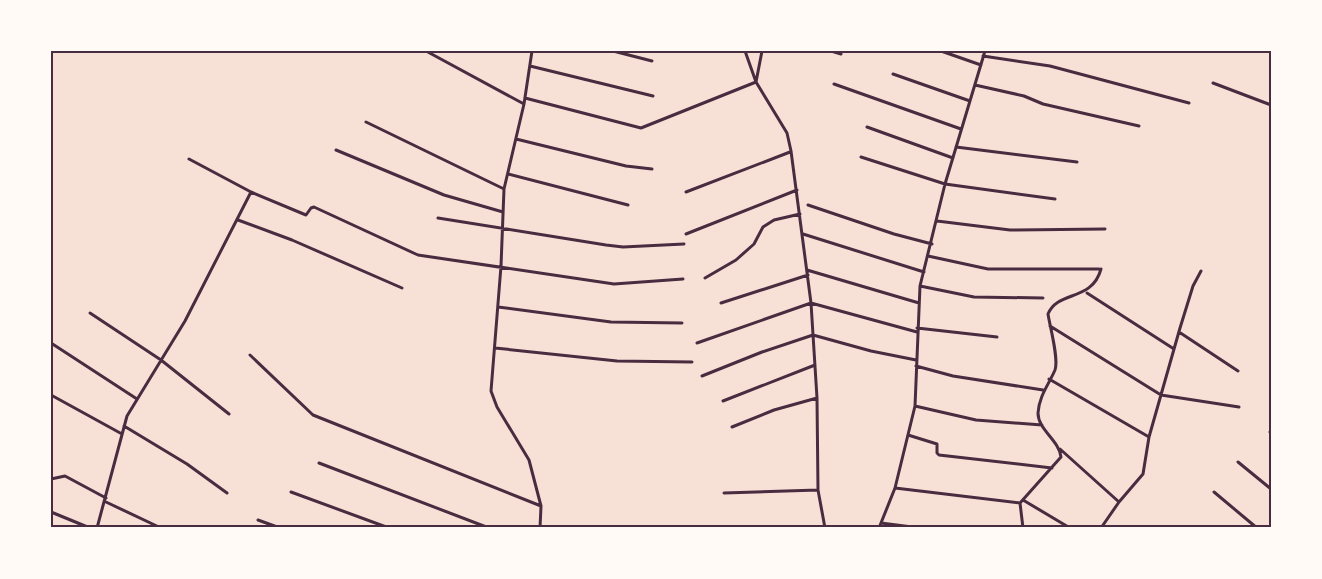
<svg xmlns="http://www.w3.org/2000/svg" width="1322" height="579" font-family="Arial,sans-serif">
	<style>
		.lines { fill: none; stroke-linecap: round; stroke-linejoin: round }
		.minor { stroke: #4a2c40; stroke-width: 3 }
		.neatline { fill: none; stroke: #4a2c40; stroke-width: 2 }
	</style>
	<rect width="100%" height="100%" fill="#f7e1d7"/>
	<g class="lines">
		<path class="minor" d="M426,51l98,53
			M532,51l-8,53 -20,85 -3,77 -10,125 6,16 32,53 12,46 -1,22
			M613,51l39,10
			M745,51l11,31 31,51 4,18 20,152 6,95 1,92 7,38
			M831,51l10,3
			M941,51l40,14
			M983,56l67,10 139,37
			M530,66l123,30
			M893,74l77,27
			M1213,83l58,22
			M834,84l127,45
			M975,85l49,11 19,8 96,22
			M525,98l116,30 115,-46 6,-31
			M366,122l138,67
			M867,127l86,31
			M516,139l110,27 26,3
			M956,147l121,15
			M336,150l108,45 59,17
			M861,157l84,27 110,15
			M189,159l62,33 55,23 5,-7 3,-1 104,48 196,29 69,-5
			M508,174l120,31
			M686,192l104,-40
			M808,205l86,29 38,10
			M438,218l168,27 17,2 61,-3
			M238,220l54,20 110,48
			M937,221l73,9 95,-1
			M686,234l111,-44
			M803,234l121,38
			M928,256l60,13h111
			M807,270l112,33
			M705,278l31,-18 18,-16 9,-17 11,-7 26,-6
			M920,286l54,11 69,1
			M1087,293l87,56
			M721,303l87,-28
			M498,307l113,15 71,1
			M90,313l71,47 68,54
			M1050,326l111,69 78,12
			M917,328l80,9
			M1179,332l59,39
			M51,343l86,56
			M697,343l114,-40 106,29
			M495,348l122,13 75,1
			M250,355l63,60 228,91
			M916,366l37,10 90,14
			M702,376l60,-24 51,-17 58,16 45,9
			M1049,379l100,58
			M51,395l71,39
			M723,401l92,-36
			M915,406l61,14 66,5
			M124,426l63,38 40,29
			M732,427l42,-17 43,-12
			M1270,432l1,1
			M908,435l29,9v9l2,2 113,13
			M1060,449l59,53
			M1238,462l33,27
			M319,463l170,65
			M51,479l14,-3 41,22
			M895,488l125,15
			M291,492l98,36
			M1214,492l43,36
			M724,493l94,-3
			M1023,500l47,28
			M106,502l55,26
			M51,512l39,16
			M258,520l22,8
			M881,523l39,5
			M97,528l30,-112 58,-95 66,-129
			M879,528l16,-40 20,-82 5,-120 25,-102 40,-133
			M1023,528l-3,-25 41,-46c-2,-17 -23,-27 -23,-44 1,-17 11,-29 17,-43 4,-11 -5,-43 -7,-56 10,-24 44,-12 53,-45
			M1101,528l18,-26 24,-28 6,-37 31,-109 13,-42 8,-15"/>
	</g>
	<rect width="1322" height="579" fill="none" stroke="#fffaf5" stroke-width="105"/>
	<rect x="52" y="52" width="1218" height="474" class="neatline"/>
</svg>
